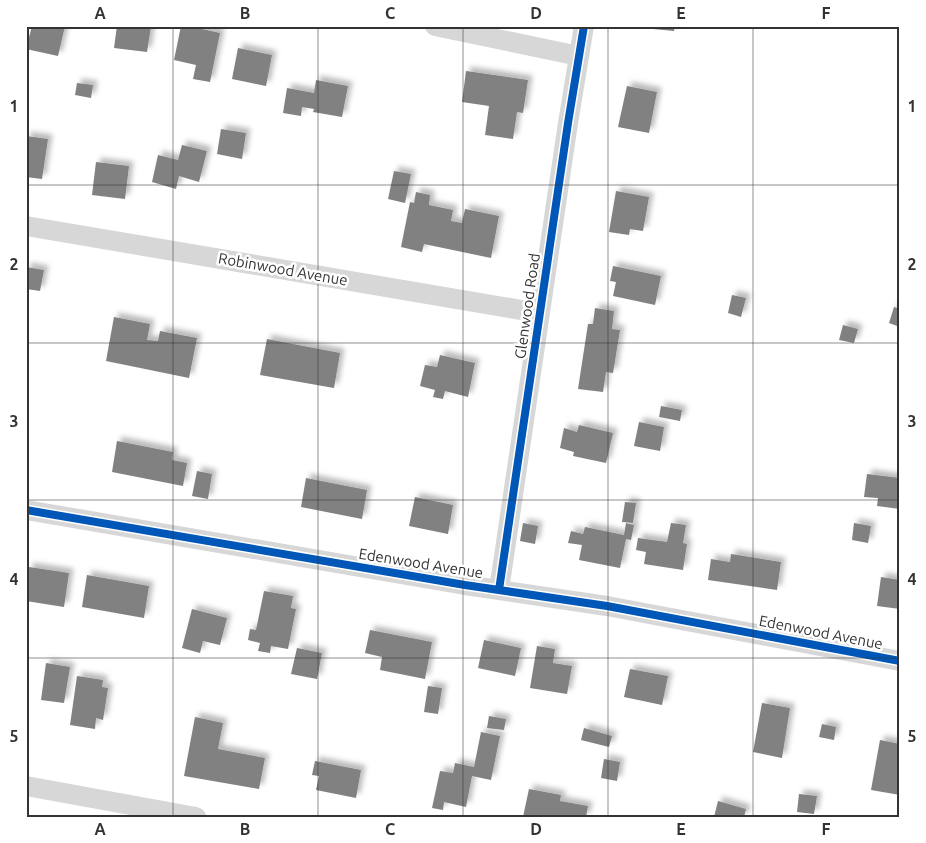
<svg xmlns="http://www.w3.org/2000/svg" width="926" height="843" font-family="Ubuntu,sans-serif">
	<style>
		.building { fill: #818181; filter: url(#shadow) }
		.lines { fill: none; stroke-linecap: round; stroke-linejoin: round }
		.street { stroke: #d7d7d7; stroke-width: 20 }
		.cycleway-casing { stroke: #fff; stroke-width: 11 }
		.cycleway { stroke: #0057b8; stroke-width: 8 }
		.grid { fill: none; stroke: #333; stroke-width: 1; stroke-opacity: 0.55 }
		.labels { text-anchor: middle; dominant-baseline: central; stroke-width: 5; stroke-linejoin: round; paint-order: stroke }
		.street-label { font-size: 15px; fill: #333; stroke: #fff }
		.neatline { fill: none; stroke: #333; stroke-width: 2 }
		.grid-label { font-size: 16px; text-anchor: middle; font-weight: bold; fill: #333 }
	</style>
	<defs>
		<filter id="shadow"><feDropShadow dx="4.5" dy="-4.5" stdDeviation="2.5" flood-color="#0004"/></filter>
	</defs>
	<rect width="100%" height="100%" fill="#fff"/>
	<path class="building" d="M32,26h33l-7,30 -32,-7z
		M117,26h34l-4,26 -33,-4z
		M181,26h7l32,7 -10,49 -17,-3 3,-14 -22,-5z
		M653,26h22l-1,5 -21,-2z
		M238,48l34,7 -6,31 -34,-7z
		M466,71l62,9 -5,33 -6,-1 -4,27 -28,-4 4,-29 -27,-4z
		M316,80l32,6 -6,31 -29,-5 1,-3 -12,-2 -1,9 -18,-3 4,-25 27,5z
		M77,83l16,2 -2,13 -16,-3z
		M627,86l30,6 -8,41 -31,-6z
		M221,129l25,4 -4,26 -25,-5z
		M26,136l22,3 -6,40 -16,-2z
		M182,145l25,6 -8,31 -20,-6 -3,13 -24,-7 6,-27 20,5z
		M96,162l33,4 -4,33 -33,-4z
		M394,171l17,3 -6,29 -17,-4z
		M616,191l33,6 -6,34 -13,-2 -1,6 -20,-3z
		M416,192l14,3 -1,10 24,5 -2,11 11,2 3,-14 34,7 -8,42 -67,-14 -2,8 -21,-5 9,-45 4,1z
		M613,266l48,10 -6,29 -42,-9 3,-14 -6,-1z
		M26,267l18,3 -4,21 -14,-2z
		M732,295l14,3 -5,19 -13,-4z
		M894,307l6,2v18l-11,-4z
		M595,308l19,3 -2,18 8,1 -7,43 -7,-1 -3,20 -25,-3 10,-65h5z
		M114,317l36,7 -3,16 11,1 2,-10 37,7 -8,40 -83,-17z
		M843,325l15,4 -4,14 -15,-3z
		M267,339l73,14 -6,35 -74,-13z
		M440,355l35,8 -7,34 -23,-6 -2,8 -10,-2 2,-7 -15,-4 5,-21 12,2z
		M661,406l21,4 -2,11 -21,-4z
		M639,422l25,5 -4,24 -26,-5z
		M579,425l34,8 -7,30 -33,-7 1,-4 -14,-4 4,-20 13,4z
		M117,441l56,11 -1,8 15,3 -4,23 -71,-14z
		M197,471l15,3 -4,25 -16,-3z
		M867,474l33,4v31l-23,-3 1,-8 -14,-1z
		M306,478l61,12 -5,29 -61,-12z
		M415,497l38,8 -5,29 -39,-8z
		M625,502l11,1 -3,20 -11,-1z
		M523,523l15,3 -3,18 -15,-3z
		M626,523l8,2 -3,15 -5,-1 -6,29 -41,-8 3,-15 -14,-2 3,-12 12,3 2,-7 39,8z
		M671,523l15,2 -3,18 4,1 -4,26 -39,-6 2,-12 -10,-2 2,-12 29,4z
		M854,523l17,3 -3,17 -16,-3z
		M731,554l50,8 -4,28 -69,-10 3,-21 19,3z
		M29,567l40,6 -5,34 -38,-6v-18z
		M87,575l62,11 -5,32 -62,-11z
		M881,577l19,3v29l-23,-3z
		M264,591l29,5 -2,12 5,1 -8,40 -17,-3 -1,7 -12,-2 2,-8 -12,-3 2,-11 6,1z
		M192,609l35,9 -7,27 -17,-4 -3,12 -18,-5z
		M370,630l62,12 -7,37 -45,-9 2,-13 -17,-4z
		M484,640l37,8 -6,28 -37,-8z
		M537,646l18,3 -2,14 19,3 -5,28 -37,-6z
		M297,648l25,5 -5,26 -26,-5z
		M46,663l24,4 -6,36 -23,-3z
		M630,669l38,7 -6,29 -38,-8z
		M77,676l26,4 -1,7 6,1 -5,32 -7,-2 -1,11 -25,-4z
		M428,686l14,2 -4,26 -14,-2z
		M762,703l28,5 -8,50 -29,-6z
		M489,716l17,3 -2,11 -17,-2z
		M195,717l28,6 -5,26 47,9 -6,31 -75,-13z
		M822,724l14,3 -2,13 -15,-3z
		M584,728l28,8 -3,11 -28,-7z
		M481,732l19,4 -9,44 -19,-4 -6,31 -22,-5 -1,8 -11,-2 8,-37 13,2 2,-10 19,4z
		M880,740l20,4v51l-29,-5z
		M604,759l16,3 -3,19 -16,-3z
		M315,761l46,9 -5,28 -40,-8 3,-14 -7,-1z
		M529,789l32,6 -1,6 28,5 -2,11h-63z
		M799,794l18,2 -3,18 -17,-2z
		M718,801l28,8 -2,8h-30z"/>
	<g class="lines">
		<path class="street" d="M435,26l144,30
			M26,226l513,87
			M26,510l439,75 142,21 293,55
			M499,590l69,-467 16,-97
			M26,786l170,31"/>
		<g class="cycleway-casing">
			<path id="cycleway" d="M26,510l439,75 142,21 293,55
				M499,590l69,-467 16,-97"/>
		</g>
		<use href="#cycleway" class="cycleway"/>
	</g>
	<path class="grid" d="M173,26v791M318,26v791M463,26v791M608,26v791M753,26v791M26,185h874M26,343h874M26,500h874M26,658h874"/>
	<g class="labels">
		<g class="street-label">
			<text transform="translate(283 269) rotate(10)">Robinwood Avenue</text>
			<text transform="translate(527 306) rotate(-82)">Glenwood Road</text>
			<text transform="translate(421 563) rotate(9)">Edenwood Avenue</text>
			<text transform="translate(821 632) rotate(11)">Edenwood Avenue</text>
		</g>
	</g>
	<rect width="926" height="843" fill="none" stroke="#ffffff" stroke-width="55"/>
	<rect x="28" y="28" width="870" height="788" class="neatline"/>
	<g class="grid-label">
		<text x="100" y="19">A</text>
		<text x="245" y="19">B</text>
		<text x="390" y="19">C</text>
		<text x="536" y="19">D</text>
		<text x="681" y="19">E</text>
		<text x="826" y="19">F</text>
		<text x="14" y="112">1</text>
		<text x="912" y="112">1</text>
		<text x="14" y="270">2</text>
		<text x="912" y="270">2</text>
		<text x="14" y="427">3</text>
		<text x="912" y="427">3</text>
		<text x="14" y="585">4</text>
		<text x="912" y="585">4</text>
		<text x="14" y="742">5</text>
		<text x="912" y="742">5</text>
		<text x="100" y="835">A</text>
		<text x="245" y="835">B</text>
		<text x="390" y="835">C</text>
		<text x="536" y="835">D</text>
		<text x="681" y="835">E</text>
		<text x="826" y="835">F</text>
	</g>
</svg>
